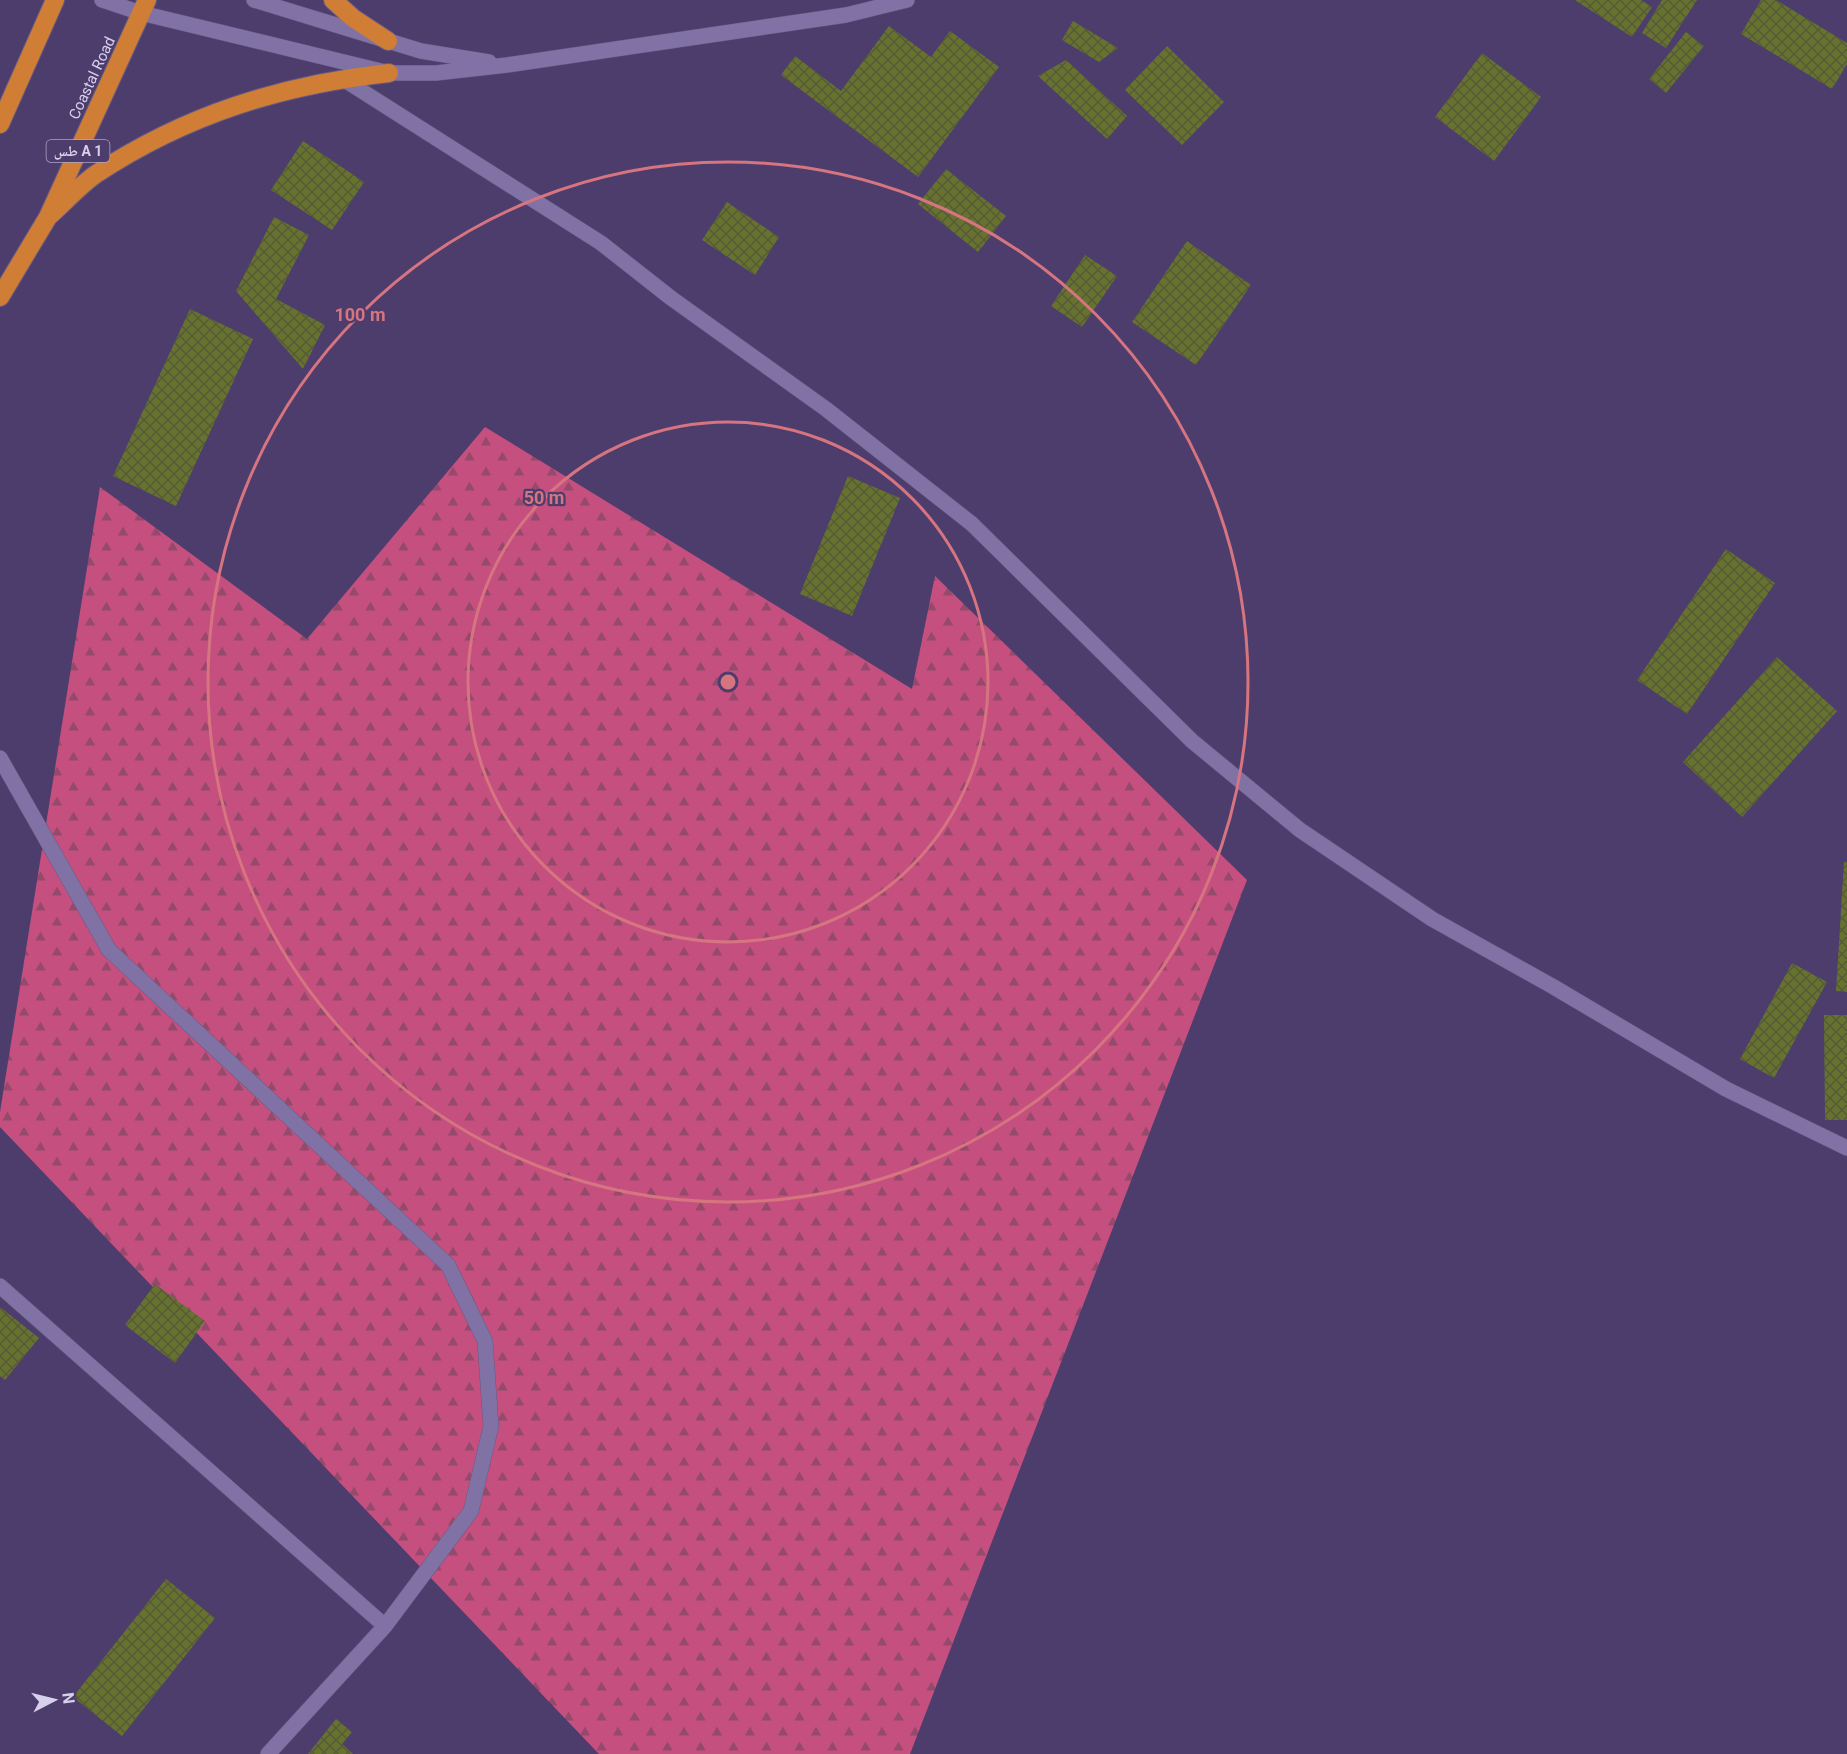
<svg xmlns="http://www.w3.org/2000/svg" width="1847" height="1754" font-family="Roboto,'Noto Naskh Arabic',sans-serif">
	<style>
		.forest { fill: url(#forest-firs) }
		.building { fill: url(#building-cross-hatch) }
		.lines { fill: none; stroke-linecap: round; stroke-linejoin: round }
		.minor-casing { stroke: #675a82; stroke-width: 16 }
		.highway-casing { stroke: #675a82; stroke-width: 20 }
		.minor { stroke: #8172a6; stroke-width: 15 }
		.highway { stroke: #d07d35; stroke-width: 18 }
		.ring { fill: none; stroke: #d67480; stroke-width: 3 }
		.labels { text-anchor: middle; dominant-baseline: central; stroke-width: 4.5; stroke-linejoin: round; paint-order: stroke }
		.shield { fill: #4d3d6c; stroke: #aea4c6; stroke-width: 1.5 }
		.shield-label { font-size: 14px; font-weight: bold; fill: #d7d0ec }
		.street-label { font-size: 15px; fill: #d7d0ec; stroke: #4d3d6c }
		.centre { fill: #d67480; stroke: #4d3d6c; stroke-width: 3 }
		.ring-label { font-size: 18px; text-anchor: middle; font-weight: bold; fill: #d67480; stroke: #4d3d6c; stroke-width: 4.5; stroke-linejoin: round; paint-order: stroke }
	</style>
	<defs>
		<pattern id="forest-firs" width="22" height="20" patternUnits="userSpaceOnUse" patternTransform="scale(1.5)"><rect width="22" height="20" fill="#c5507f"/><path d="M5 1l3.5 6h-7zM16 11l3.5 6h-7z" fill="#964a6b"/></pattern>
		<pattern id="building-cross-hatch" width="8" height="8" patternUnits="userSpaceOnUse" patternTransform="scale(1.5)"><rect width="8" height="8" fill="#66722e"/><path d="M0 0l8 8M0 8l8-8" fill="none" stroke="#555b39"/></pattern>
	</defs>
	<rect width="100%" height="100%" fill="#4d3d6c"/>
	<path class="forest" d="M485,427l427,262 23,-113 312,304 -337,874h-311l-599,-627v-15l100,-625 207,152z"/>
	<path class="building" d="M1575,0h66l11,7 -20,30z
		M1662,0h35l-31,48 -24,-15z
		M1761,0h15l71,43v21l-15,25 -91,-55z
		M1073,21l45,27 -19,14 -37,-22z
		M889,26l42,31 19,-26 49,36 -81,110 -137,-102 14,-19 46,35z
		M1686,32l18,14 -38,47 -17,-14z
		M1167,46l57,56 -42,43 -57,-55z
		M1482,53l59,44 -47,64 -59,-44z
		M1066,60l61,56 -20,23 -69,-63z
		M303,141l61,41 -32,48 -61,-40z
		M946,169l60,47 -28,36 -60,-48z
		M727,202l52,35 -24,38 -53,-35z
		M274,217l35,18 -33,64 49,26 -22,44 -67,-78z
		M1187,241l64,44 -55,80 -64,-43z
		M1085,255l32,21 -35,51 -31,-21z
		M190,309l63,30 -77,167 -63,-30z
		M848,476l52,22 -48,118 -52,-22z
		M1726,549l49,34 -88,131 -50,-34z
		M1777,657l60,54 -95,106 -59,-55z
		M1844,862h3v130l-11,-1z
		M1792,963l35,19 -53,96 -34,-19z
		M1824,1015h23v105h-22z
		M155,1284l50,37 -30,42 -50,-38z
		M0,1307l39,31 -34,42 -5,-4z
		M166,1579l49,39 -93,118 -49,-39z
		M336,1719l16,13 -10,12 11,10h-45z"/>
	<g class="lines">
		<g class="minor-casing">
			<path id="minor" d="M102,0l39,13 248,60h47l71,-8 339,-50 61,-15
				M254,0l167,51 68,11
				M343,79l258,164 70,55 155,111 146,115 220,217 108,89 132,89 120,67 174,103 121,59
				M0,758l109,192 339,315 37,76 6,85 -20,85 -86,115 -117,128
				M0,1286l385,340"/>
		</g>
		<g class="highway-casing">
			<path id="highway" d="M333,0l20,18 35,23
				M0,124l55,-124
				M48,217c16,-14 31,-31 48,-43 91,-60 186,-89 293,-101
				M0,297l48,-80 99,-217"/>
		</g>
		<use href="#minor" class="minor"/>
		<use href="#highway" class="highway"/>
	</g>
	<g class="ring">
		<circle cx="728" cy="682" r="260"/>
		<circle cx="728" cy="682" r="520"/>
	</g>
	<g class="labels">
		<rect class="shield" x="46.5" y="140" width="63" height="22" rx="4.5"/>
		<g class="shield-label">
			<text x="78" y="151">طس A 1</text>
		</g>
		<g class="street-label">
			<text transform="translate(92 78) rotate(-65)">Coastal Road</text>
		</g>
	</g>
	<circle cx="728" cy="682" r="9" class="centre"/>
	<g class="ring-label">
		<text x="360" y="321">100 m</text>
		<text x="544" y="504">50 m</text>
	</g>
	<g transform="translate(54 1700) rotate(83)" stroke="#4d3d6c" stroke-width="4.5" paint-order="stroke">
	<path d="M0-4.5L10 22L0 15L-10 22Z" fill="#d7d0ec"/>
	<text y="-9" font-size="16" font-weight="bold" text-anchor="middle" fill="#d7d0ec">N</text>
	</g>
</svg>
